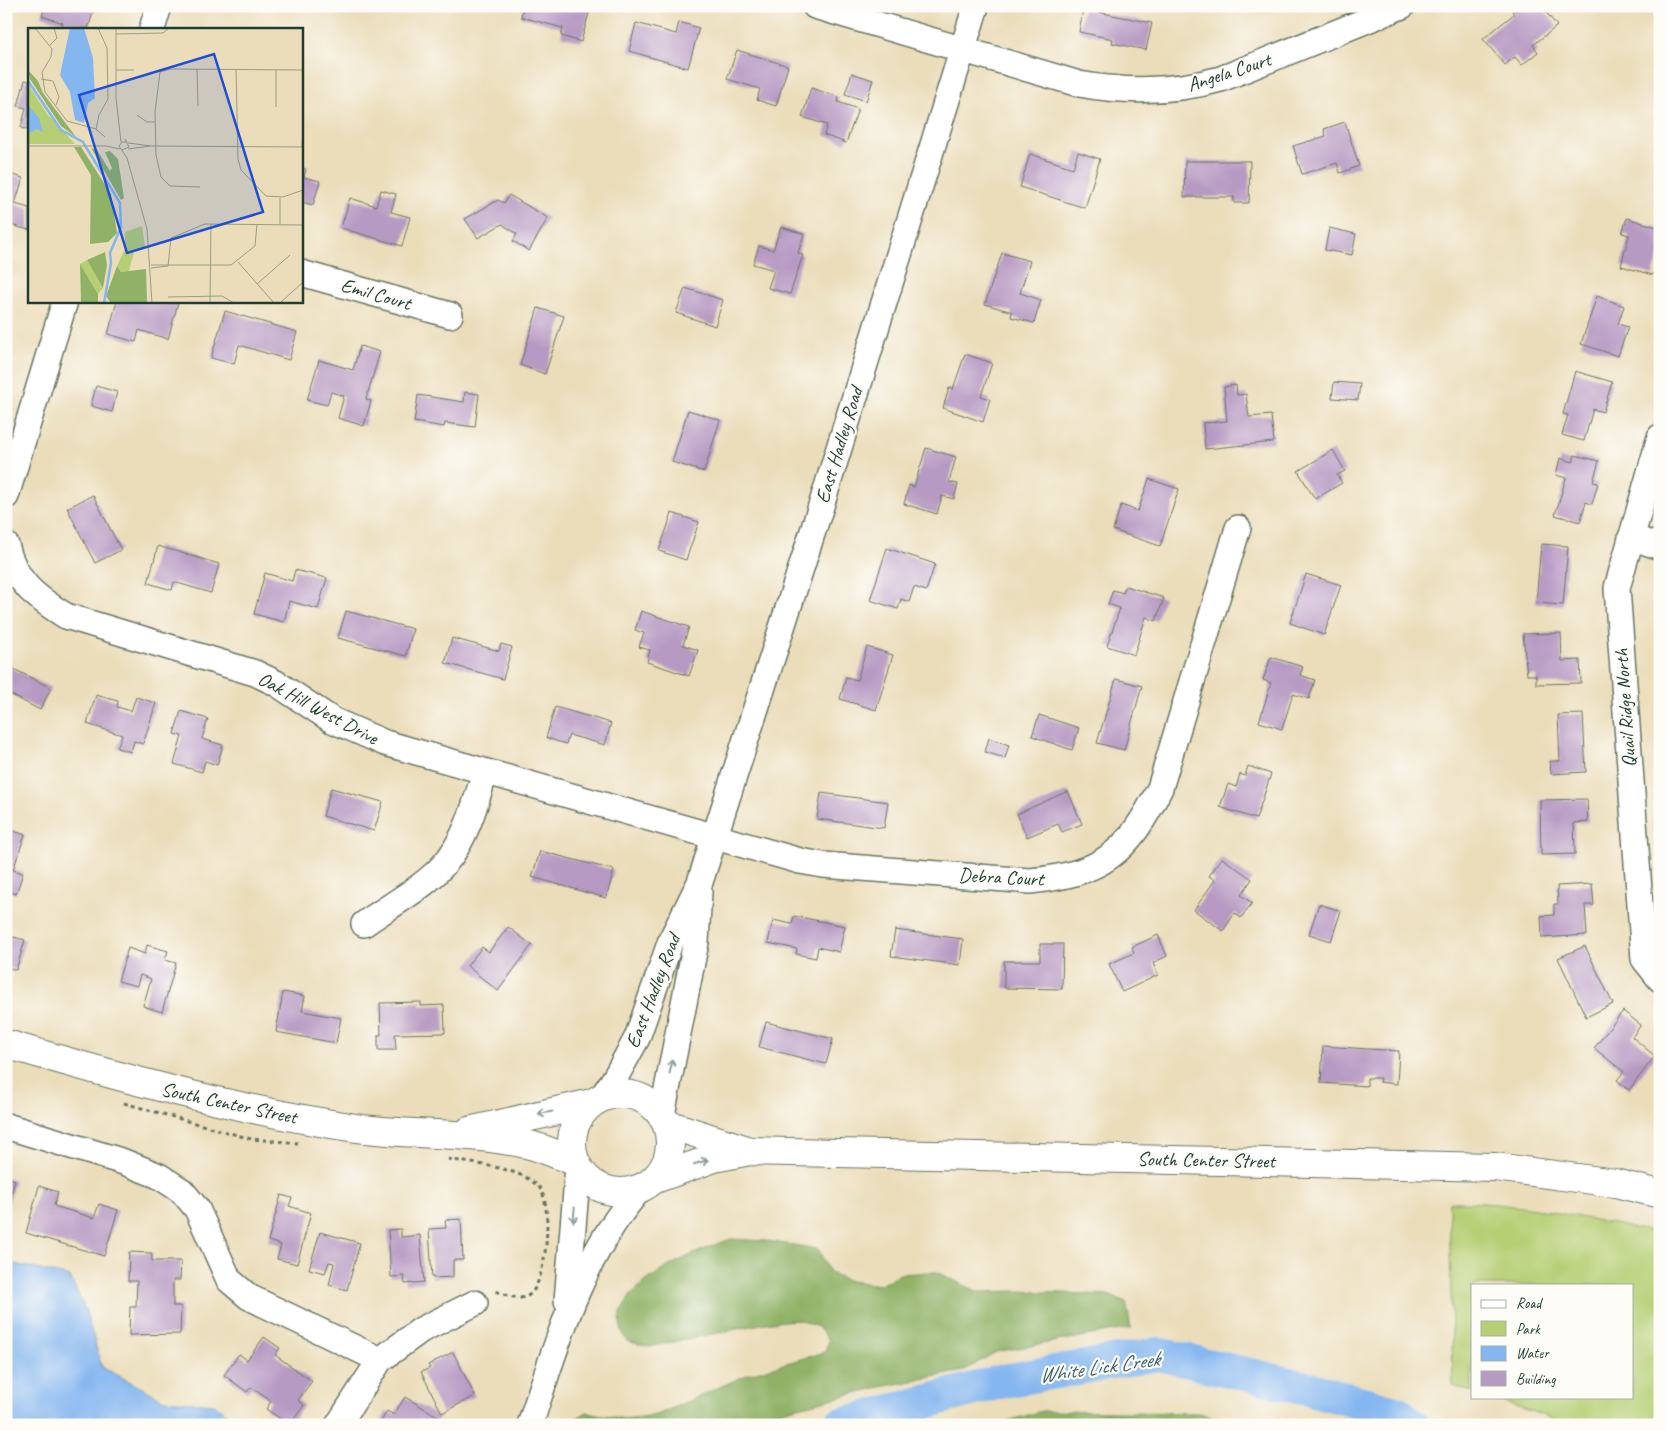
<svg xmlns="http://www.w3.org/2000/svg" width="1666" height="1431" font-family="Caveat,sans-serif">
	<style>
		.green { fill: #b6cf74; stroke: #6a8654 }
		.forest { fill: #90b266; stroke: #58784d }
		.water { fill: #84b6f0; stroke: #527a92 }
		.lines { fill: none; stroke-linecap: round; stroke-linejoin: round }
		.river { stroke: #84b6f0; stroke-width: 34 }
		.building { fill: #b79ac3 }
		.minor-casing { stroke: #667563; stroke-width: 28 }
		.major-casing { stroke: #667563; stroke-width: 30 }
		.path { stroke: #667563; stroke-width: 3; stroke-dasharray: 4 4; stroke-linecap: butt }
		.minor { stroke: #fff; stroke-width: 25 }
		.major { stroke: #fff; stroke-width: 28 }
		.oneway { stroke: #8f9e9a }
		.labels { text-anchor: middle; dominant-baseline: central; stroke-width: 4.5; stroke-linejoin: round; paint-order: stroke }
		.street-label { font-size: 20px; fill: #1f3d34; stroke: #fdfcf7 }
		.water-label { font-size: 21px; font-style: italic; fill: #3d616c; stroke: #fdfcf7 }
		.inset-river { fill: none; stroke: #84b6f0; stroke-width: 2.5 }
		.inset-road { fill: none; stroke: #999d84; stroke-width: 1 }
		.view { fill: #1d4ed8; fill-opacity: 0.15; stroke: #1d4ed8; stroke-width: 2.5 }
		.inset-edge { fill: none; stroke: #1f3d34; stroke-width: 2.5 }
	</style>
	<rect width="100%" height="100%" fill="#fdfcf7"/>
	<filter id="ink" filterUnits="userSpaceOnUse"><feTurbulence type="fractalNoise" baseFrequency=".02" numOctaves="2"/><feDisplacementMap in="SourceGraphic" scale="10" xChannelSelector="R" yChannelSelector="G"/><feConvolveMatrix kernelMatrix="1 2 1 2 8 2 1 2 1" color-interpolation-filters="sRGB"/></filter>
	<filter id="wash" filterUnits="userSpaceOnUse"><feTurbulence type="fractalNoise" baseFrequency=".0096" numOctaves="4" result="noise"/><feDisplacementMap in="SourceGraphic" scale="20" xChannelSelector="R" yChannelSelector="G"/><feGaussianBlur stdDeviation="1.12" result="paint"/><feColorMatrix in="noise" values="0 0 0 0 0 0 0 0 0 0 0 0 0 0 0 0 0 1.4 0 .05"/><feComposite in="paint" operator="in"/></filter>
	<g filter="url(#wash)">
		<rect width="100%" height="100%" fill="#ebddba"/>
		<path class="green" d="M1449,1202c68,-1 137,17 204,30l7,50v143h-89l-83,-28h144v-112h-160v107l-19,-6z"/>
		<path class="forest" d="M731,1239l36,2 51,8 12,24 20,8 30,4 20,-11 36,-2 43,20 38,-1 91,4 18,7 5,26 -135,24 -33,19 -87,17 -151,37h-160l22,-13 37,7 33,-4 92,-41 76,-22 4,-12 -11,-13 -18,-7 -29,2 -122,25 -22,-6c-34,-50 70,-90 104,-102z
			M1042,1411l157,2 51,12h-256z"/>
		<path class="water" d="M6,1262l64,15 15,32 17,58 63,33 49,4 29,21h-237z"/>
		<g class="lines">
			<path class="river" d="M840,1425l164,-44 154,-27 153,35 87,24 15,12"/>
		</g>
		<g id="blocks">
			<path class="building" d="M45,6h50l-7,23h-27l2,-6 -21,-7z
				M523,6h68l-10,36 -20,-6 2,-8 -42,-11z
				M1519,6h22l16,20 -24,19 5,7 -16,13 -7,-8 -10,8 -22,-26 31,-25 -2,-2z
				M1083,9l69,14 -6,27 -34,-7 1,-4 -34,-7z
				M679,22l20,6 -11,40 -59,-17 7,-28 40,11z
				M737,50l51,16 -12,40 -19,-6 3,-11 -33,-10z
				M852,73l21,7 -7,21 -21,-7z
				M25,80l4,1v49l-8,-2 5,-20 -8,-2z
				M811,88l28,9 -1,5 20,7 -12,34 -22,-8 3,-10 -25,-8z
				M1345,122l14,44 -19,7 -3,-10 -35,11 -9,-28 33,-10 -2,-7z
				M1078,152l22,7 -15,49 -65,-21 10,-33 43,14z
				M1185,161h65l-1,42h-15v-6h-50z
				M301,168l5,1 -2,8 16,4 -7,24 -12,-3z
				M6,173l17,5 -8,26 14,4v22l-18,-5 -1,5 -4,-1z
				M381,190l15,4 -5,18 19,5 -8,29 -61,-18 9,-30 26,8z
				M509,195l39,23 -19,33 -16,-10 4,-7 -15,-10 -24,14 -13,-19 33,-19 6,3z
				M1627,218l33,10v25l-7,22 -32,-9 8,-31 -7,-2z
				M781,227l23,7 -6,19 5,2 -13,39 -22,-6 6,-18 -21,-6 6,-18 14,4z
				M1329,228l27,6 -4,21 -27,-5z
				M1002,253l28,8 -10,32 21,7 -7,23 -23,-6 1,-5 -27,-8z
				M685,288l38,12 -8,26 -39,-13z
				M1597,296l27,10 -6,18 10,3 -10,29 -37,-12z
				M117,301l61,2 -10,36 -29,-9 -3,12 -28,-8z
				M538,308l26,8 -19,58 -25,-9z
				M225,311l72,21 -8,28 -50,-15 -5,19 -23,-6z
				M360,346l20,6 -14,47 5,2 -7,25 -26,-8 6,-22 -13,-4 -4,13 -20,-5 12,-40 34,10z
				M965,354l27,9 -11,33 9,3 -7,23 -40,-14 6,-20 4,1z
				M1575,371l37,11 -9,30 -10,-3 -9,32 -22,-6 6,-20 -5,-1z
				M1334,382l26,2 -2,16 -26,-2z
				M1236,385l1,10 9,-1 3,23 22,-2 3,27 -69,7 -2,-26 24,-2 -3,-34z
				M96,386l21,6 -5,20 -21,-6z
				M465,392l14,2 -4,33 -30,-4 -1,4 -30,-5 4,-27 46,7z
				M688,410l32,10 -16,52 -32,-10z
				M926,448l30,9 -7,25 9,2 -4,15 -12,-3 -5,18 -33,-10 5,-19 5,2z
				M1333,450l12,21 -8,4 5,8 -27,16 -17,-28z
				M1575,455l24,6 -6,21 5,1 -6,21 -6,-2 -6,20 -25,-7 11,-37 -10,-3 4,-17 13,4z
				M1149,479l30,10 -19,57 -47,-16 8,-25 17,6z
				M93,495l28,55 -26,13 -28,-55z
				M672,513l27,9 -13,38 -27,-9z
				M1541,544l27,2 -5,59 -27,-2z
				M158,546l61,18 -8,29 -37,-11 -2,8 -24,-7z
				M887,548l48,16 -9,27 -12,-4 -5,15 -8,-3 -3,10 -28,-9z
				M295,570l32,8 -9,31 -29,-8 -5,21 -30,-8 11,-41 27,8z
				M1306,574l35,11 -17,50 -34,-12z
				M1126,586l38,12 -8,23 -10,-4 -12,38 -27,-9 13,-38 -12,-4 5,-14 10,3z
				M346,611l67,18 -7,27 -68,-18z
				M641,611l48,16 -6,18 15,5 -9,26 -42,-14 3,-12 -11,-3 5,-14 -9,-3z
				M1561,633l1,28 18,-1 1,23 -45,1v-9h-9l-4,-41z
				M452,638l47,13 2,-7 11,3 -9,32 -58,-16z
				M867,647l26,8 -17,55 -36,-11 6,-22 11,3z
				M1271,657l32,10 -3,8 15,5 -6,19 -16,-5 -11,35 -23,-7 12,-39 -8,-3z
				M6,665l45,23 -11,22 -34,-18z
				M1116,679l26,7 -18,64 -27,-7z
				M96,695l22,6 -1,6 14,4 5,-14 20,6 -13,41 -9,-3 -3,11 -14,-4 5,-13 -35,-11z
				M555,707l56,16 -6,22 -36,-10 -3,9 -20,-6z
				M181,711l27,8 -6,20 21,6 -6,20 -12,-4 -3,11 -28,-8 8,-28 -8,-2z
				M1583,714l3,58 -35,2 -1,-13h10l-2,-46z
				M1039,715l40,13 -7,22 -40,-14z
				M989,738l20,7 -4,13 -20,-6z
				M1248,766l23,8 -15,45 -36,-12 8,-23 8,3 4,-13 5,2z
				M331,788l52,14 -9,29 -51,-15z
				M1068,791l14,33 -20,8 -4,-8 -31,13 -10,-23z
				M821,793l67,9 -4,26 -67,-9z
				M1587,799l1,23 -14,1 1,31 -34,1 -1,-55z
				M6,828l19,7 -12,35 10,3 -7,21 -10,-3z
				M540,851l74,19 -8,28 -74,-21z
				M1222,858l30,21 -11,16 11,8 -11,15 -6,-5 -12,18 -29,-21 21,-30 -6,-4z
				M1592,884l2,21h-9l2,30 -45,3 -1,-22 13,-1v-11h4l-1,-18z
				M1319,904l22,7 -10,30 -22,-7z
				M794,916l51,10 -6,26 -21,-5 -2,11 -20,-4 1,-5 -29,-6 5,-23 19,4z
				M508,927l24,18 -34,46 -31,-25 15,-19 7,5z
				M895,930l68,9 -3,26 -69,-9z
				M6,935l19,5 -9,30 -10,-3z
				M1158,935l9,21 -14,7 5,12 -36,17 -13,-28 25,-11 -2,-6z
				M1040,944h23l-1,45 -58,-1v-27h36z
				M147,945l21,6 -3,9 11,3 -14,49 -19,-6 8,-27 -11,-4 -3,11 -19,-5 10,-33 17,6z
				M1585,946l28,58 -27,13 -28,-59z
				M283,992l22,4 -3,15 39,7 -5,25 -60,-11z
				M421,1002v4l23,-1 1,28 -50,1 1,16h-18v-15h3l-1,-32z
				M1623,1011l18,14 -9,12 23,19 -26,34 -12,-10 7,-8 -30,-24z
				M766,1022l67,17 -7,25 -67,-17z
				M1323,1046l76,5 -2,33 -18,-2 1,-4h-13v8l-46,-3z
				M6,1177l9,3 -8,29 -1,-1z
				M39,1186l19,6 -4,14 40,12 5,-14 19,6 -14,46 -78,-23z
				M281,1195l11,3 -3,8 22,7 -14,51 -20,-5 4,-14 -13,-4z
				M461,1219l2,41h-10v17l-21,1 -3,-49 17,-1 -1,-8z
				M401,1229v8l19,-2 4,47 -19,2 -1,-8 -13,1 -3,-47z
				M320,1232l40,11 -13,47 -18,-5 5,-22 -5,-1 -4,11 -16,-4z
				M129,1252l23,1v8h29l-1,19h-7v26h8l-1,28 -51,1 1,-28h6l1,-26h-9z
				M264,1337l16,11 -5,7 37,26 -14,19 6,5 -14,20 -24,-16 5,-8 -20,-14 -4,5 -23,-17 15,-21 8,6z
				M453,1352l22,44 -33,17 -21,-41 9,-4 -2,-3z
				M405,1397l34,20 -4,8h-56l8,-14 7,4z"/>
		</g>
	</g>
	<g filter="url(#ink)">
		<use href="#blocks" fill-opacity="0" stroke="#667563" stroke-width="1"/>
		<g class="lines">
			<g class="minor-casing">
				<path id="minor" d="M815,6l264,78c49,9 94,8 142,-5l181,-73
					M152,29l7,-23
					M301,273l149,42
					M1660,437l-43,151 27,371 16,20
					M6,496l59,-195
					M1631,537l29,10
					M6,545c9,37 29,52 60,71l189,57 21,10 56,37 53,23 415,118 23,4 207,16c72,-7 98,-28 130,-93l78,-260
					M364,924c30,-22 73,-42 92,-76 14,-23 21,-50 29,-76
					M602,1097l13,-19 22,-40 34,-98 29,-58 122,-379 154,-497
					M662,1115l34,-173 3,-51
					M6,1126l118,36 35,14 23,15 15,18 32,71 20,17 131,63
					M567,1301l11,-135
					M338,1425l42,-65 41,-30 54,-27
					M530,1425c27,-83 52,-171 111,-237"/>
			</g>
			<g class="major-casing">
				<path id="major" d="M6,1044c116,34 231,66 350,84 58,8 116,3 174,17 15,4 31,11 46,17
					M572 1143a49 49 0 1 1 98 0a49 49 0 1 1-98 0Z
					M667,1124l77,25
					M469,1131l123,-28
					M655,1179l59,-21 36,-7 745,16 120,16 45,11"/>
			</g>
			<path class="path" d="M124,1103l127,36 47,4
				M448,1159c29,6 68,7 90,27 16,15 9,97 -9,109 -10,8 -25,-3 -36,-4"/>
			<use href="#minor" class="minor"/>
			<use href="#major" class="major"/>
		</g>
		<defs><path id="oneway-shaft" d="M-6 0H5M1.5-3L5.5 0L1.5 3" fill="none" stroke-width="1.6" stroke-linecap="round" stroke-linejoin="round" transform="scale(1.25)"/></defs>
		<g class="oneway">
			<use href="#oneway-shaft" transform="translate(671 1067) rotate(-78)"/>
			<use href="#oneway-shaft" transform="translate(545 1113) rotate(169)"/>
			<use href="#oneway-shaft" transform="translate(701 1162) rotate(-17)"/>
			<use href="#oneway-shaft" transform="translate(574 1215) rotate(95)"/>
		</g>
	</g>
	<g class="labels">
		<g class="street-label">
			<text transform="translate(1229 72) rotate(-18)">Angela Court</text>
			<text transform="translate(376 294) rotate(16)">Emil Court</text>
			<text transform="translate(839 445) rotate(-73)">East Hadley Road</text>
			<text transform="translate(318 708) rotate(28)">Oak Hill West Drive</text>
			<text transform="translate(1625 708) rotate(-94)">Quail Ridge North</text>
			<text transform="translate(1001 877) rotate(3)">Debra Court</text>
			<text transform="translate(653 991) rotate(-69)">East Hadley Road</text>
			<text transform="translate(229 1103) rotate(12)">South Center Street</text>
			<text transform="translate(1206 1160) rotate(1)">South Center Street</text>
		</g>
		<g class="water-label">
			<text transform="translate(1099 1367) rotate(-8)">White Lick Creek</text>
		</g>
	</g>
	<g transform="translate(28 28)">
		<rect width="275" height="275" fill="#ebddba"/>
		<path d="M0,56l19,30 28,30h-47zM114,198l3,20 -11,6 -5,19 -8,1 -4,-6 8,-17v-17zM59,232l16,28 -5,6 -18,-30z" fill="#b6cf74"/>
		<path d="M0,42l10,11 5,12 33,44 -15,-11 -31,-47zM46,119h7l30,47 6,39 -9,9 -18,2 1,-69zM63,120l6,2 13,21 2,-3 -7,-16 5,-1 8,8 6,39 -3,2zM77,224l2,13 -4,23 -16,-28zM52,236l18,30v9h-17zM89,238l4,6 25,-3 1,34h-36l-5,-7z" fill="#90b266"/>
		<path d="M42,0h14l9,30 2,40 -7,5 -4,20 -9,-3 -5,-28 -10,-17zM0,77l11,13 4,14 -6,-3 -9,5z" fill="#84b6f0"/>
		<path class="inset-river" d="M0,53l33,49 22,12 37,61 1,24 -11,26 1,10 -7,40"/>
		<path class="inset-road" d="M7,0l17,21 -1,8 -9,15 3,20 22,29 29,8 9,8M88,0v70l5,44M183,0h36M88,6l47,-1 6,-5M22,17l7,-7 -3,-10M169,41l1,37M208,41l2,90 3,11 25,26 17,1 20,-7M88,42h18M248,42v37M13,51l12,2 6,16 -3,8M109,87l10,7h8M68,101l3,-14 9,-16 -1,-51 -9,-20M99,114h-5l-3,4 8,12 20,71 5,74M100,115l23,3 152,1M0,118h78l14,3M274,119l1,-21M100,121l22,-3M94,122l7,-3 -4,-8M172,159l-30,-1 -9,-9 -5,-22 -1,-43 5,-40 11,-3 132,1M252,196v-26M210,234l36,41M123,237h80l24,-19 2,-22M140,238l3,-28 34,-14 98,1M123,240l17,-2M229,256l33,-29M140,269l54,-1 12,7M182,275l1,-79M252,275l23,-21"/>
		<path class="view" d="M186,26l49,158 -136,41 -48,-158z"/>
		<rect width="275" height="275" class="inset-edge"/>
	</g>
	<rect width="1666" height="1431" fill="none" stroke="#fdfcf7" stroke-width="25"/>
	<rect x="1471" y="1284" width="162" height="115" fill="#fdfcf7" stroke="#a4b0a9"/>
	<rect x="1481" y="1300" width="25" height="8" fill="#ffffff" stroke="#a4b0a9"/>
	<text x="1516" y="1308" font-size="15" fill="#1f3d34">Road</text>
	<rect x="1481" y="1321" width="25" height="15" fill="#b6cf74" stroke="#a4b0a9"/>
	<text x="1516" y="1334" font-size="15" fill="#1f3d34">Park</text>
	<rect x="1481" y="1346" width="25" height="15" fill="#84b6f0" stroke="#a4b0a9"/>
	<text x="1516" y="1358" font-size="15" fill="#1f3d34">Water</text>
	<rect x="1481" y="1371" width="25" height="15" fill="#b79ac3" stroke="#a4b0a9"/>
	<text x="1516" y="1384" font-size="15" fill="#1f3d34">Building</text>
</svg>
